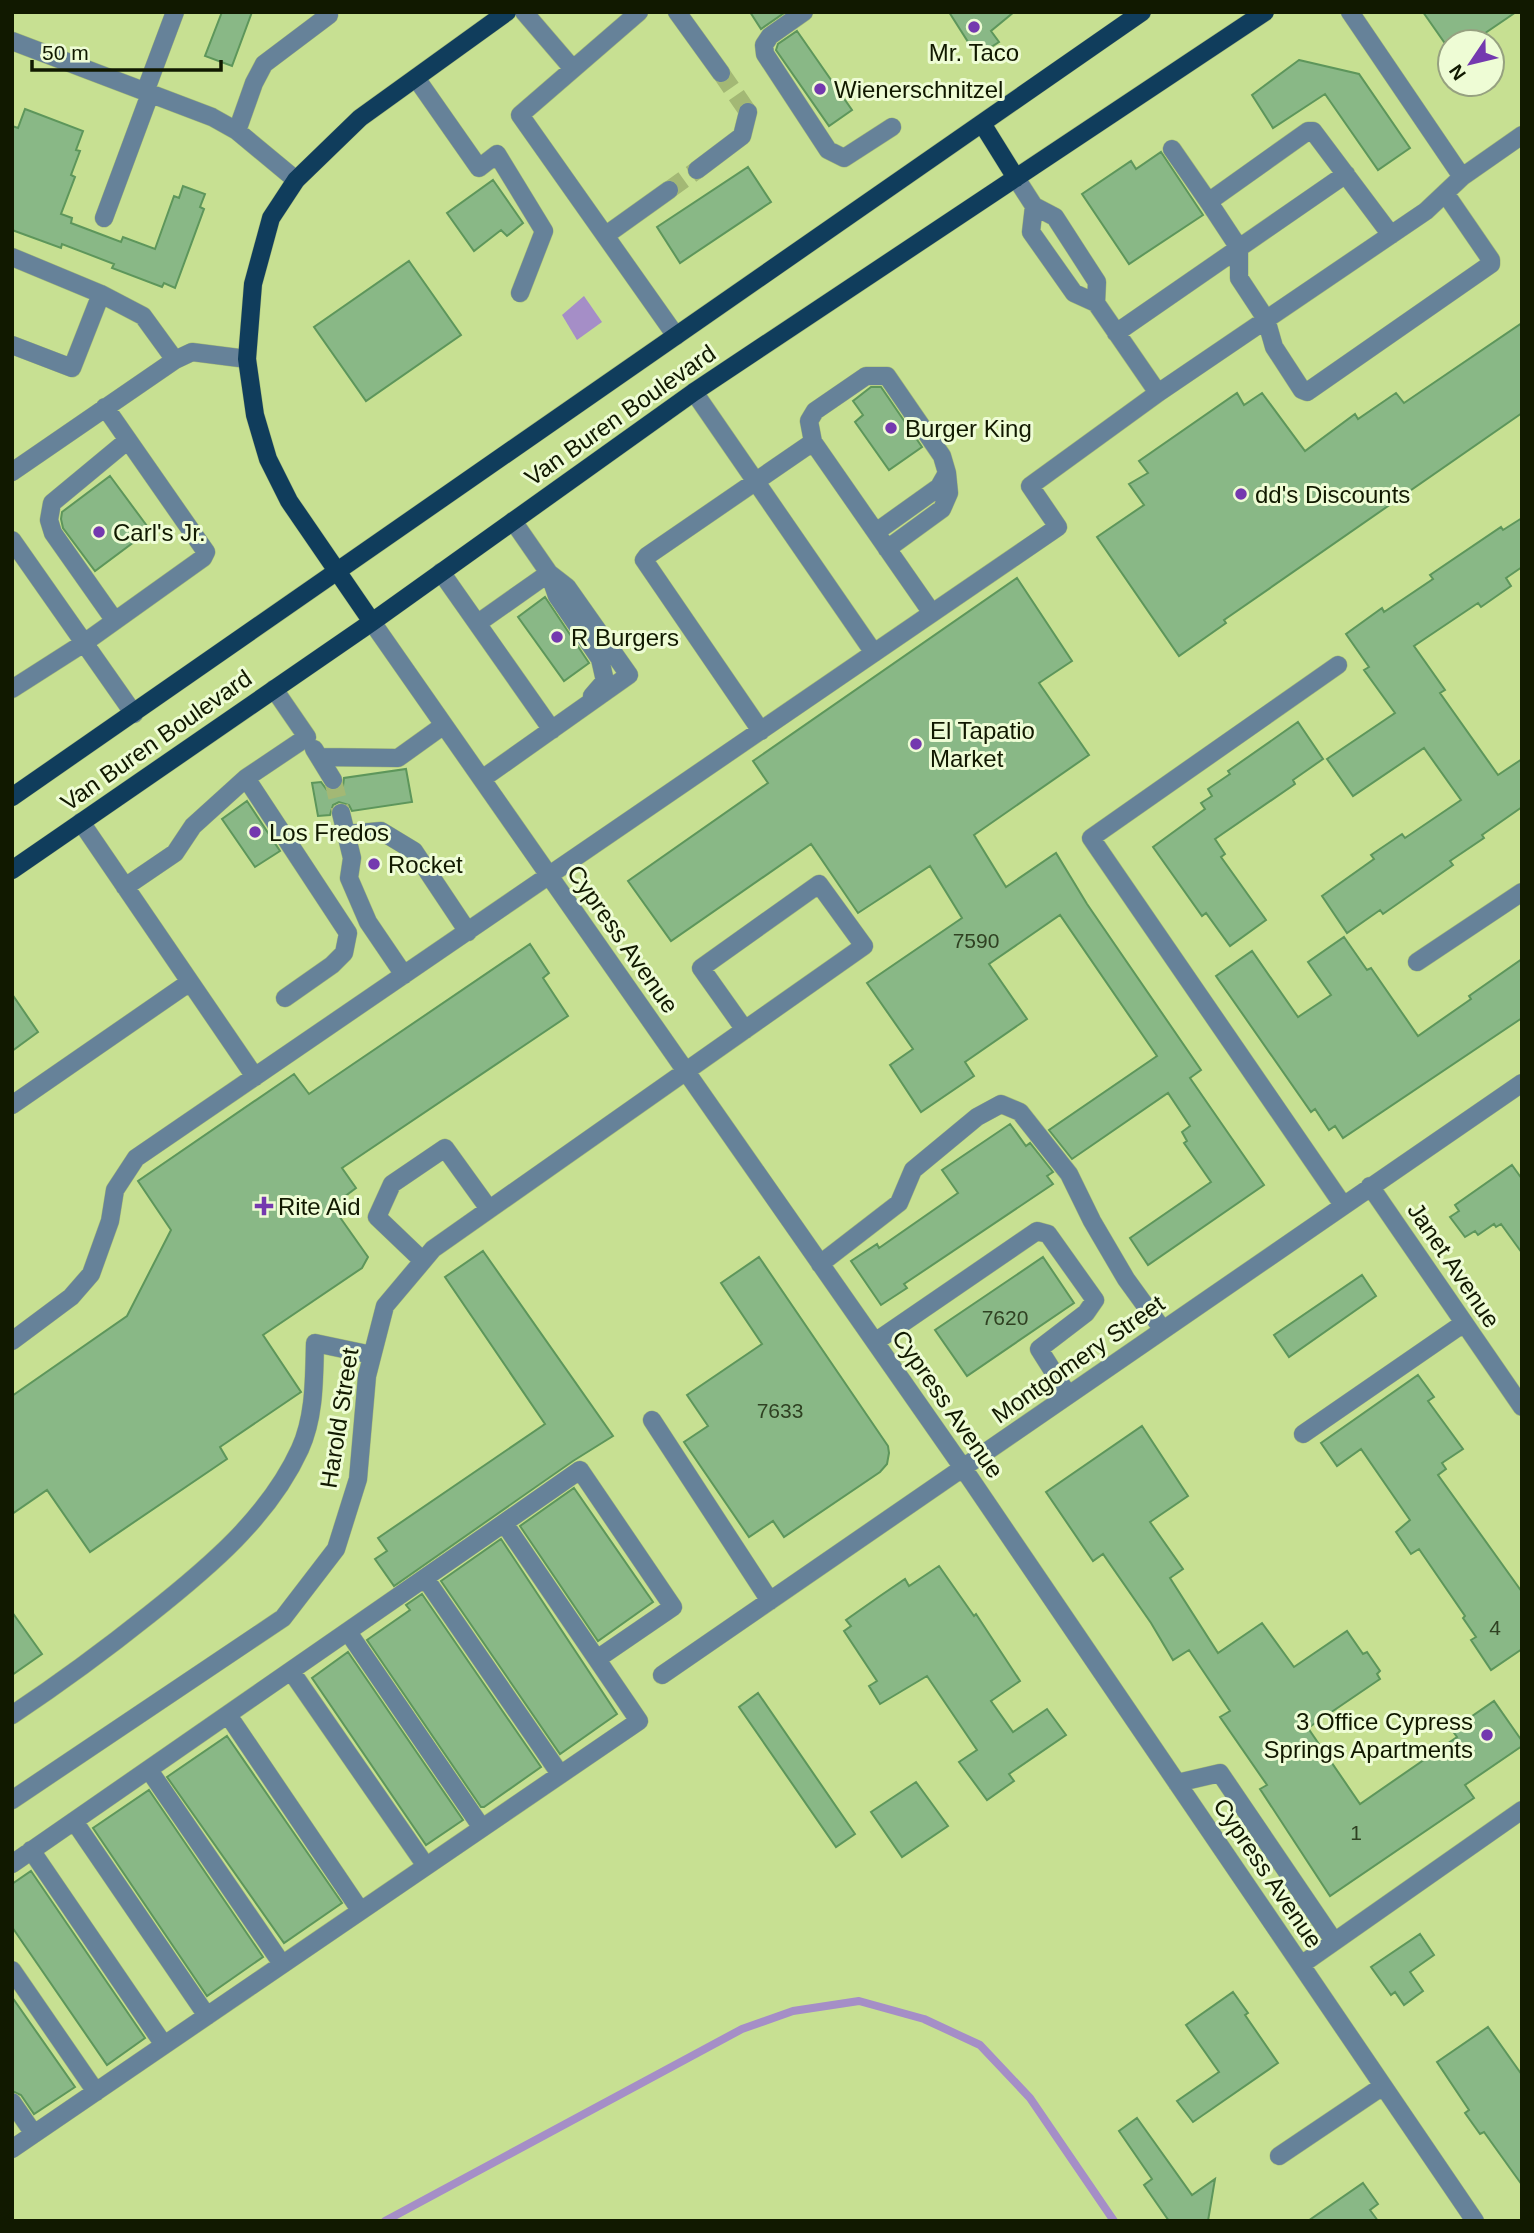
<svg xmlns="http://www.w3.org/2000/svg" width="1534" height="2233" font-family="Arial,sans-serif">
	<style>
		.water { fill: #a58ec7 }
		.lines { fill: none; stroke-linecap: round; stroke-linejoin: round }
		.stream { stroke: #a58ec7; stroke-width: 8 }
		.building { fill: #89b886; stroke: #5d965b; stroke-width: 2 }
		.minor-tunnel { stroke: #a3b875; stroke-width: 18; stroke-dasharray: 18 9; stroke-linecap: butt }
		.minor-casing { stroke: #a6bc78; stroke-width: 19 }
		.major-casing { stroke: #a6bc78; stroke-width: 19 }
		.minor { stroke: #668299; stroke-width: 18 }
		.major { stroke: #103d5c; stroke-width: 18 }
		.poi-dot { fill: #7439af; stroke: #eefcd5; stroke-width: 2.5 }
		.labels { text-anchor: middle; dominant-baseline: central; stroke-width: 6; stroke-linejoin: round; paint-order: stroke }
		.number-label { font-size: 21px; fill: #2f4122 }
		.poi-label { font-size: 24px; fill: #111900; stroke: #eefcd5; text-anchor: start }
		.street-label { font-size: 24px; fill: #111900; stroke: #eefcd5 }
	</style>
	<rect width="100%" height="100%" fill="#c7e092"/>
	<path class="water" d="M584,296l18,26 -25,18 -15,-25z"/>
	<g class="lines">
		<path class="stream" d="M385,2221l357,-192 51,-18 66,-10 65,18 56,26 50,53 84,123"/>
	</g>
	<path class="building" d="M222,12h30l-20,54 -27,-10z
		M750,12h33l1,1 -23,16z
		M949,12h65l-23,19 8,11 -22,14z
		M1423,12h93l-44,30h-28z
		M797,31l55,79 -23,16 -53,-76 2,-6z
		M1299,60l60,14 51,74 -32,22 -53,-76 -52,34 -21,-33z
		M25,109l58,22 -7,19 4,1 -9,24 4,2 -14,37 11,4 -1,5 50,19 2,-5 32,12 19,-53 5,2 4,-12 22,8 -5,13 4,2 -29,79 -11,-5 -2,4 -50,-19 2,-4 -52,-20 -1,4 -49,-18v-104l6,2z
		M1161,152l42,63 -74,49 -47,-70 49,-33 5,8z
		M748,167l23,35 -91,61 -23,-36z
		M493,180l30,43 -16,13 -6,-6 -27,21 -27,-38z
		M409,261l52,74 -95,66 -52,-74z
		M1522,323v90l-298,207 2,3 -47,33 -82,-119 47,-32 -15,-21 19,-11 -9,-12 98,-68 7,12 18,-12 43,58 50,-37 3,5 38,-26 8,10z
		M871,387h10l41,60 -33,23 -34,-48 8,-7 -10,-14z
		M110,476l40,54 -55,41 -32,-43 -2,-9 1,-7z
		M1522,518v49l-16,11 5,8 -30,21 -3,-4 -64,43 31,44 -5,3 58,82 24,-16v48l-40,28 2,3 -34,23 3,4 -70,49 -3,-4 -33,23 -25,-37 52,-37 -3,-4 31,-21 3,4 56,-38 -37,-52 -71,48 -26,-37 68,-46 -31,-43 5,-3 -23,-33 36,-26 2,4 49,-33 -3,-4 71,-48 2,3z
		M1017,578l55,83 -33,22 50,72 -115,80 32,52 50,-34 31,51 114,166 -11,8 74,107 -116,80 -18,-27 81,-56 -27,-39 3,-2 -5,-9 8,-6 -22,-33 -96,66 -23,-29 108,-74 -97,-141 -71,49 38,55 -62,43 9,14 -53,36 -31,-47 23,-16 -46,-66 95,-65 -32,-52 -72,47 -47,-69 -140,97 -43,-60 140,-98 -15,-22z
		M545,597l44,66 -25,18 -46,-64z
		M1298,722l25,37 -30,21 2,4 -80,55 10,15 -4,3 45,63 -36,26 -24,-33 -4,3 -49,-69 52,-38 -4,-6 11,-7 -4,-7 22,-15 -2,-3z
		M406,769l6,33 -60,9 -3,-6 -10,-3 -6,3 -3,10 -12,1 -6,-33 9,-1 6,8 7,1 9,-5 1,-8z
		M247,801l33,50 -25,16 -33,-48z
		M1344,937l23,33 4,-2 47,68 53,-37 -2,-3 53,-37v59l-179,120 -8,-12 -6,4 -14,-21 -4,3 -95,-136 36,-25 46,66 33,-22 -23,-33z
		M530,944l19,29 -6,5 25,38 -226,152 14,20 -24,18 36,51 -6,11 -99,67 38,57 -81,55 7,12 -137,93 -43,-62 -35,24v-118l115,-80 44,-86 -33,-49 156,-107 15,20z
		M12,994l26,38 -26,19z
		M1010,1124l16,22 4,-3 23,29 -6,4 6,8 -149,100 3,4 -26,17 -30,-44 26,-17 2,4 79,-55 -16,-23z
		M1512,1165l10,14v74l-21,-29 -5,3 -2,-3 -16,11 -3,-4 -10,6 -15,-20 9,-6 -4,-6z
		M483,1251l130,185 -40,25 -179,125 -19,-27 12,-8 -9,-13 167,-114 -100,-147z
		M759,1257l129,189 1,7 -2,11 -7,8 -96,65 -11,-16 -24,16 -65,-95 24,-16 -21,-31 75,-51 -41,-61z
		M1043,1257l31,46 -107,73 -32,-46z
		M1362,1275l14,21 -87,61 -15,-22z
		M1418,1375l16,22 -6,4 35,48 -21,14 4,6 -8,6 84,117v57l-31,21 -20,-30 5,-3 -13,-19 2,-2 -46,-67 -8,5 -15,-22 14,-12 -49,-71 -24,17 -16,-23z
		M1142,1426l46,70 -38,26 33,47 -13,9 48,75 44,-30 32,44 53,-36 16,23 4,-2 13,19 -3,3 3,5 -72,49 52,76 97,-67 -5,-7 42,-29 28,40v5l-57,39 9,13 -144,98 -70,-107 7,-4 -47,-68 10,-6 -41,-61 -16,10 -22,-37 -48,-69 -10,7 -47,-69z
		M574,1488l79,114 -55,39 -78,-115z
		M501,1539l116,175 -57,40 -119,-173z
		M939,1566l35,50 2,-2 44,67 -29,20 22,31 34,-23 19,26 -57,39 5,7 -27,19 -28,-38 18,-12 -50,-74 -47,28 -11,-18 8,-5 -33,-50 7,-5 -5,-6 34,-24 25,-17 4,7z
		M422,1594l119,173 -57,40h-3l-114,-167 43,-30 -4,-5z
		M12,1612l30,42 -30,21z
		M348,1652l115,168 -37,25 -114,-167z
		M758,1693l97,141 -19,13 -97,-140z
		M227,1736l115,167 -58,40 -117,-166z
		M916,1782l32,44 -46,31 -31,-45z
		M149,1790l114,167 -56,39 -114,-168z
		M31,1871l114,167 -38,27 -95,-138v-43z
		M1420,1934l14,21 -24,17 13,19 -19,14 -9,-13 -4,3 -20,-28z
		M1233,1992l15,21 -3,2 33,48 -85,59 -16,-21 42,-29 -33,-47z
		M12,1997l63,90 -41,27 -13,-19 -9,-4z
		M1488,2027l34,48v110l-38,-53 -4,2 -15,-21 4,-3 -32,-48z
		M1137,2118l55,77 23,-16 -7,42h-39l-25,-36 8,-6 -33,-48z
		M1363,2183l15,21 -8,6 8,11h-70z"/>
	<g class="lines">
		<path class="minor-tunnel" d="M721,73l27,39
			M669,190l28,-20
			M333,780l8,33"/>
		<g class="minor-casing">
			<path id="minor" d="M524,12l49,57
				M639,12l-119,103 156,221
				M677,12l44,61
				M804,12l-34,24 -6,9 1,9 63,96 16,8 48,-31
				M1350,12l112,165
				M12,41l200,76 25,14 59,49
				M416,78l63,90 18,-14 47,77 -24,62
				M145,92l30,-80
				M237,131l17,-48 10,-19 65,-49
				M1172,149l38,55
				M697,170l45,-34 6,-24
				M1016,178l18,28 21,11 42,65 -1,21
				M1034,206l-3,26 43,61 22,10 62,90 268,-182 36,-34 60,-42
				M104,218l46,-124
				M606,235l63,-45
				M1391,235l-78,-104h-5l-97,69 -1,4 29,44v30l27,41 8,28 28,43 5,2 184,-128v-4l-46,-67
				M12,257l89,37
				M1116,333l230,-159
				M12,345l60,23 29,-74 42,22 32,44
				M694,392l180,261
				M813,442l-4,-21 6,-10 51,-35h21l55,80 5,17 -8,14 -63,45
				M12,472l163,-112 17,-8 55,7
				M513,521l36,52 8,23 43,63 5,22 -13,15
				M12,540l122,174
				M887,549l55,-40 7,-16 -2,-20
				M441,572l111,158
				M115,621l-62,-88 -4,-13 3,-17 76,-63
				M372,622l591,846 512,753
				M478,623l71,-50
				M1338,665l-247,173 252,367
				M12,689l72,-46 119,-85 3,-6 -101,-145
				M761,731l-117,-171 3,-4 166,-114 119,171
				M314,749l19,31
				M319,757l79,1 46,-33
				M246,778l102,155 -4,20 -12,12 -47,33
				M482,779l147,-104 -62,-88 -18,-14
				M341,813l11,45 -3,20 19,44 36,53
				M81,822l174,255
				M346,834l35,-3 33,20 54,81
				M125,887l50,-34 18,-27 53,-48 61,-41 -33,-48
				M1417,962l105,-70
				M12,1105l178,-123
				M1370,1186l152,221
				M423,1261l-46,-44 15,-33 53,-36 44,61
				M820,1264l79,-61 14,-33 64,-53 24,-13 19,8 49,62 23,47 34,58 37,51
				M12,1341l59,-44 20,-23 19,-53 5,-31 21,-32 922,-631 -28,-41 128,-93
				M875,1342l162,-111 11,3 47,66 -9,13 -47,36 29,46
				M652,1420l118,181
				M1303,1434l161,-111
				M504,1523l76,-53 93,137 -76,52
				M425,1578l135,196
				M348,1632l134,196
				M291,1671l135,195
				M662,1675l860,-592
				M12,1715c48,-32 93,-65 138,-101 58,-46 119,-97 150,-165 15,-33 14,-71 15,-106l57,12
				M228,1715l132,195
				M149,1770l133,194
				M1177,1783l43,-10 114,168
				M12,1800l271,-182 53,-69 22,-70 9,-103 18,-70 48,-57 431,-303 -45,-62 -118,84 44,62
				M74,1821l133,195
				M31,1850l133,195
				M12,1864l492,-341 135,198 -627,428
				M1301,1965l221,-155
				M12,1970l84,122
				M12,2102l22,32
				M1279,2156l104,-70"/>
		</g>
		<g class="major-casing">
			<path id="major" d="M983,125l33,53
				M372,622l-83,-121 -21,-42 -13,-44 -8,-56 6,-75 18,-66 25,-38 64,-62 147,-106
				M12,797l1130,-785
				M12,870l360,-248 322,-230 571,-380"/>
		</g>
		<use href="#minor" class="minor"/>
		<use href="#major" class="major"/>
	</g>
	<g class="poi-dot">
		<circle cx="974" cy="27" r="7"/>
		<circle cx="820" cy="89" r="7"/>
		<circle cx="891" cy="428" r="7"/>
		<circle cx="1241" cy="494" r="7"/>
		<circle cx="99" cy="532" r="7"/>
		<circle cx="557" cy="637" r="7"/>
		<circle cx="916" cy="744" r="7"/>
		<circle cx="255" cy="832" r="7"/>
		<circle cx="374" cy="864" r="7"/>
		<path d="M260.5 1195.5h7v7h7v7h-7v7h-7v-7h-7v-7h7z"/>
		<circle cx="1487" cy="1735" r="7"/>
	</g>
	<g class="labels">
		<g class="number-label">
			<text x="976" y="940">7590</text>
			<text x="1005" y="1317">7620</text>
			<text x="780" y="1410">7633</text>
			<text x="1495" y="1627">4</text>
			<text x="1356" y="1832">1</text>
		</g>
		<g class="poi-label">
			<text x="974" y="52" text-anchor="middle">Mr. Taco</text>
			<text x="834" y="89">Wienerschnitzel</text>
			<text x="905" y="428">Burger King</text>
			<text x="1255" y="494">dd's Discounts</text>
			<text x="113" y="532">Carl's Jr.</text>
			<text x="571" y="637">R Burgers</text>
			<text x="930" y="730">El Tapatio<tspan x="930" dy="28">Market</tspan></text>
			<text x="269" y="832">Los Fredos</text>
			<text x="388" y="864">Rocket</text>
			<text x="278" y="1206">Rite Aid</text>
			<text x="1473" y="1721" text-anchor="end">3 Office Cypress<tspan x="1473" dy="28">Springs Apartments</tspan></text>
		</g>
		<g class="street-label">
			<text transform="translate(620 415) rotate(-35)">Van Buren Boulevard</text>
			<text transform="translate(156 740) rotate(-35)">Van Buren Boulevard</text>
			<text transform="translate(623 939) rotate(55)">Cypress Avenue</text>
			<text transform="translate(1454 1265) rotate(56)">Janet Avenue</text>
			<text transform="translate(1078 1359) rotate(-35)">Montgomery Street</text>
			<text transform="translate(948 1404) rotate(55)">Cypress Avenue</text>
			<text transform="translate(339 1418) rotate(-81)">Harold Street</text>
			<text transform="translate(1268 1873) rotate(56)">Cypress Avenue</text>
		</g>
	</g>
	<rect width="1534" height="2233" fill="none" stroke="#111900" stroke-width="28"/>
	<g transform="translate(1471 63) rotate(235)"><circle r="33" fill="#eefcd5" stroke="#96a180" stroke-width="2"/>
	<path d="M0-5L12 26L0 18L-12 26Z" fill="#7439af"/>
	<text y="-10" font-size="19" font-weight="bold" text-anchor="middle" fill="#111900">N</text>
	</g>
	<path d="M32 60v10h189v-10" fill="none" stroke="#111900" stroke-width="3.5"/>
	<text x="42" y="60" font-size="21" fill="#111900" stroke="#eefcd5" stroke-width="5" paint-order="stroke">50 m</text>
</svg>
